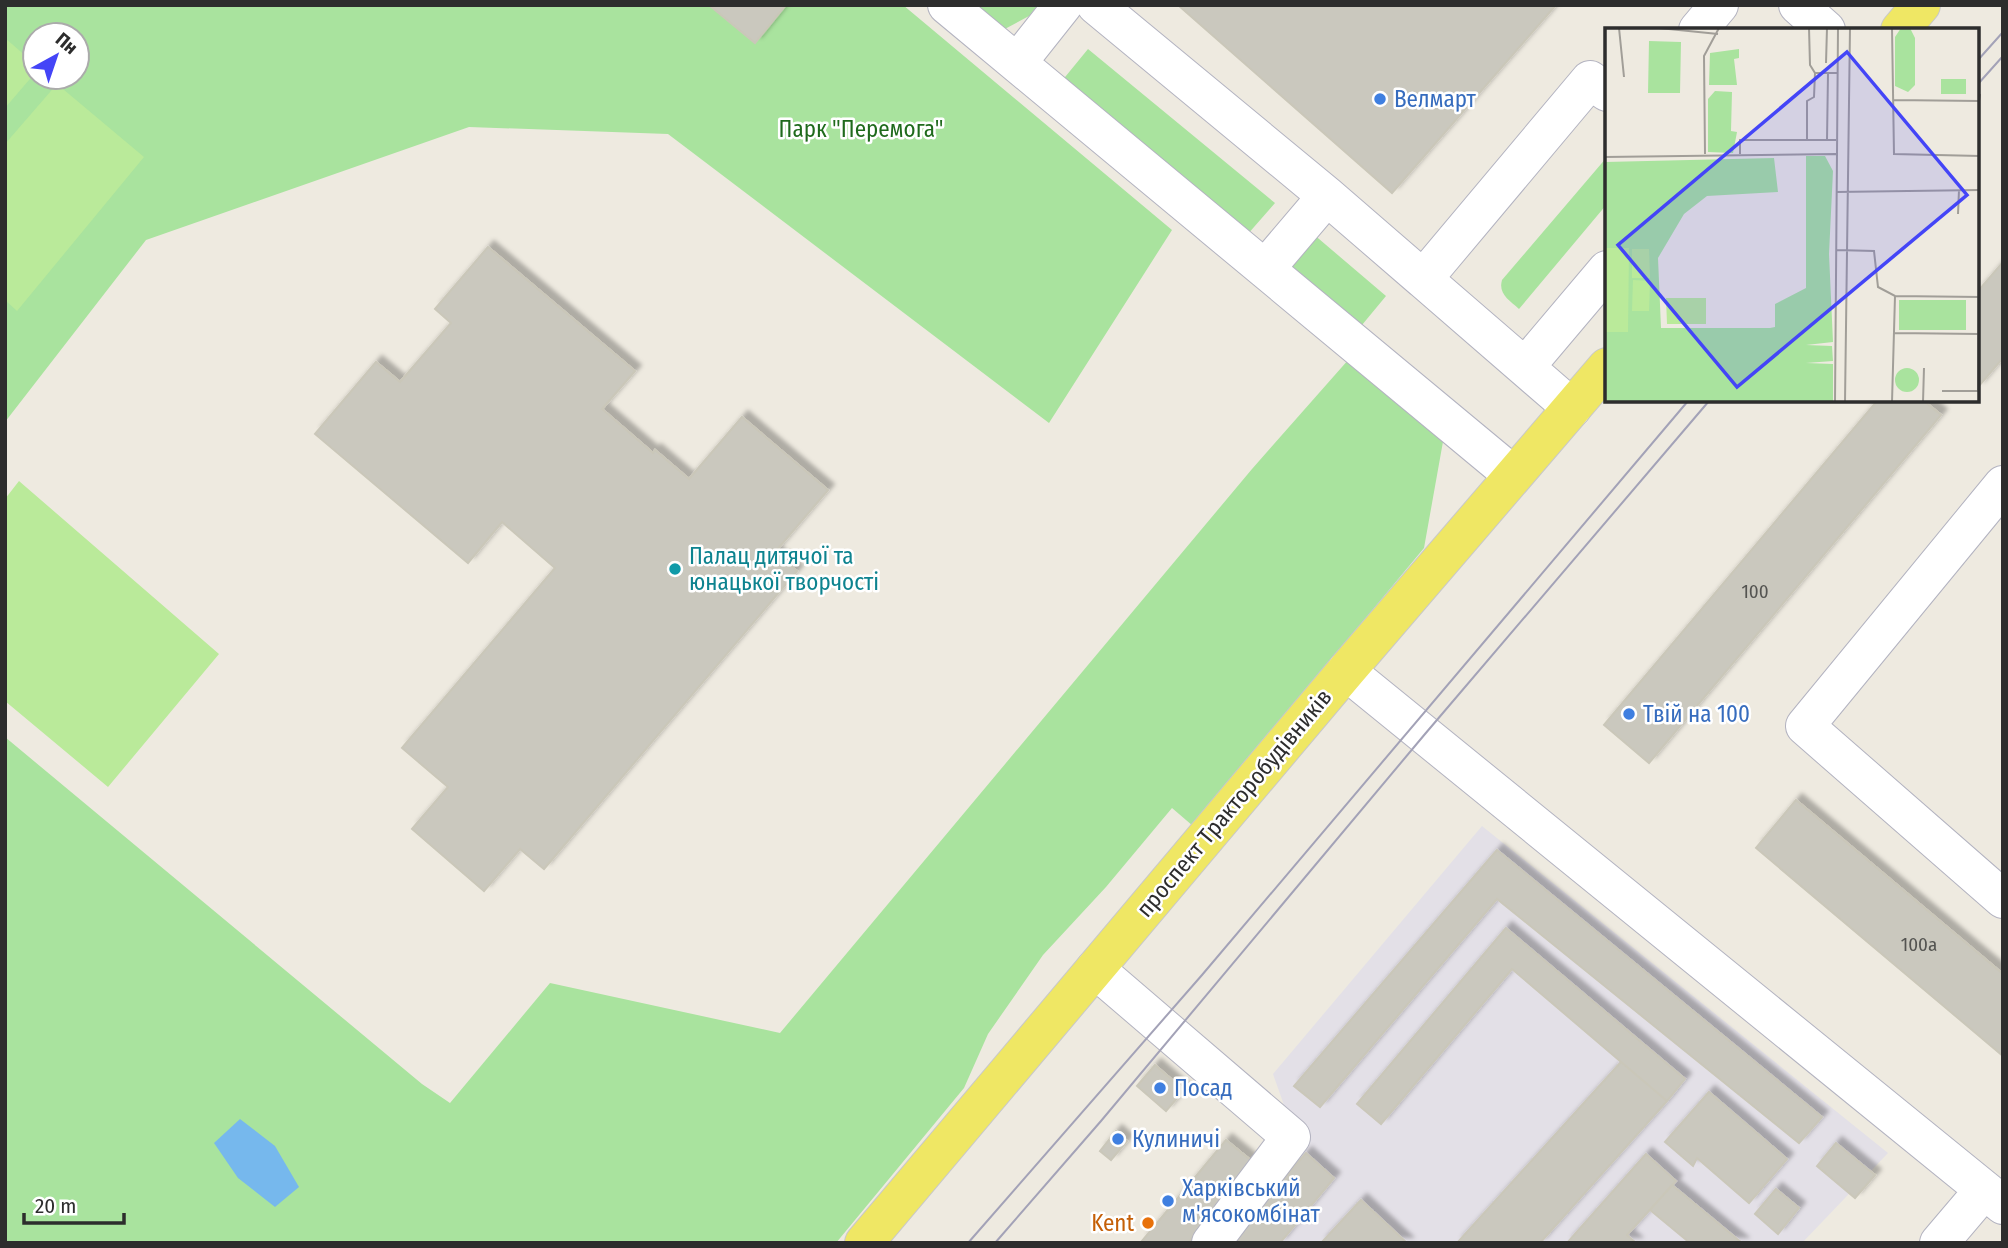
<svg xmlns="http://www.w3.org/2000/svg" width="2008" height="1248" font-family="'Fira Sans Condensed',sans-serif">
	<style>
		.industrial { fill: #e3e0e7 }
		.green { fill: #a9e39e; fill-rule: evenodd }
		.pitch { fill: #baea9a }
		.water { fill: #76b8ed }
		.building { fill: #cac8be; stroke: #cac7b9; stroke-width: 2; filter: url(#shadow) }
		.lines { fill: none; stroke-linecap: round; stroke-linejoin: round }
		.minor-casing { stroke: #b3b3c0; stroke-width: 40 }
		.major-casing { stroke: #c8c8c8; stroke-width: 40 }
		.minor { stroke: #fff; stroke-width: 38 }
		.major { stroke: #efe764; stroke-width: 38 }
		.tram { stroke: #a3a2b7; stroke-width: 2 }
		.shop-dot { fill: #3f7fe0; stroke: #fff; stroke-width: 2.5 }
		.culture-dot { fill: #0f9aa8; stroke: #fff; stroke-width: 2.5 }
		.food-dot { fill: #e8710a; stroke: #fff; stroke-width: 2.5 }
		.labels { text-anchor: middle; dominant-baseline: central; stroke-width: 5; stroke-linejoin: round; paint-order: stroke }
		.number-label { font-size: 19px; fill: #545451 }
		.shop-label { font-size: 23px; fill: #366cbe; stroke: #fff; text-anchor: start }
		.park-label { font-size: 23px; fill: #1f6a1c; stroke: #fff }
		.culture-label { font-size: 23px; fill: #0d838f; stroke: #fff; text-anchor: start }
		.street-label { font-size: 23px; fill: #2d2d2d; stroke: #fff }
		.food-label { font-size: 23px; fill: #c56008; stroke: #fff; text-anchor: end }
		.inset-road { fill: none; stroke: #a19e98; stroke-width: 2 }
		.view { fill: #4445f7; fill-opacity: 0.15; stroke: #4445f7; stroke-width: 3.5 }
		.inset-edge { fill: none; stroke: #2d2d2d; stroke-width: 3.5 }
	</style>
	<defs>
		<filter id="shadow"><feDropShadow dx="6" dy="-6" stdDeviation="2" flood-color="#0004"/></filter>
	</defs>
	<rect width="100%" height="100%" fill="#eeeae0"/>
	<path class="industrial" d="M1482,826l406,327 -86,90h-597l85,-121 -17,-48z"/>
	<path class="green" d="M5,5h898l269,225 -123,193 -381,-289 -199,-7 -323,113 -141,182zM35,35h42v42h-42z
		M957,5h81l-9,11 -26,14z
		M1088,49l187,154 -28,32 -186,-153z
		M1607,157v47l-88,105c-10,-9 -21,-15 -17,-29z
		M1312,233l74,63 -29,35 -74,-63z
		M1349,359l95,77 -20,112 -231,278 -21,-18 -66,79 -63,68 -55,79 -24,54 -128,155h-831v-506l417,347 28,19 100,-120 230,50 472,-564z"/>
	<path class="pitch" d="M5,38l30,26v9l-30,35z
		M57,84l87,73 -127,154 -12,-11v-156z
		M19,481l200,173 -111,133 -103,-86v-202z"/>
	<path class="water" d="M240,1119l35,27 24,41 -24,20 -37,-29 -24,-35z"/>
	<path class="building" d="M709,5h77l-31,38z
		M1178,5h378l-164,188z
		M488,247l147,124 -33,38 51,44 2,-3 34,29 53,-62 86,73 -53,62 22,19 -253,298 -24,-20 -36,42 -72,-62 36,-42 -46,-39 153,-180 -53,-46 -34,41 -153,-129 61,-72 24,20 51,-59 -16,-14z
		M2003,262v96l-25,29v-96z
		M1877,401h47l17,14 -292,348 -45,-38z
		M1796,800l207,174v82l-247,-208z
		M1497,850l325,267 -23,26 -302,-244 -177,208 -26,-21z
		M1506,928l179,151 -18,22 -155,-132 -131,155 -24,-20z
		M1621,1062l46,39 -127,142h-83z
		M1155,1065l29,25 -18,21 -29,-25z
		M1709,1092l78,67 -38,44 -52,-45 -4,8 -28,-24z
		M1116,1131l11,10 -16,19 -11,-9z
		M1226,1140l28,23 -66,80h-44l-2,-2z
		M1836,1143l39,32 -20,23 -38,-32z
		M1306,1153l28,25 -54,65h-52z
		M1646,1154l30,27 -49,54 9,8h-69z
		M1672,1185l70,58h-52l-40,-33z
		M1776,1189l23,19 -21,26 -23,-20z
		M1361,1200l46,43h-86z"/>
	<g class="lines">
		<g class="minor-casing">
			<path id="minor" d="M947,5l566,470
				M1096,5l231,191 96,83 167,-199 17,12
				M1798,5l28,25
				M1698,30l21,-25
				M1017,63l46,-58
				M1265,269l62,-73
				M1423,279l149,129
				M1525,367l82,-97
				M2003,485l-198,241 198,173
				M1346,671l657,534
				M1095,969l196,168 -80,106
				M1939,1243l45,-53"/>
		</g>
		<g class="major-casing">
			<path id="major" d="M1900,30l21,-25
				M864,1243l482,-572 261,-304"/>
		</g>
		<use href="#minor" class="minor"/>
		<use href="#major" class="major"/>
		<path class="tram" d="M1978,60l25,-28
			M1978,84l25,-28
			M968,1243l234,-268 486,-574
			M995,1243l106,-122 324,-387 284,-333"/>
	</g>
	<g class="shop-dot">
		<circle cx="1380" cy="99" r="7"/>
		<circle cx="1629" cy="714" r="7"/>
		<circle cx="1160" cy="1088" r="7"/>
		<circle cx="1118" cy="1139" r="7"/>
		<circle cx="1168" cy="1201" r="7"/>
	</g>
	<circle class="culture-dot" cx="675" cy="569" r="7"/>
	<circle class="food-dot" cx="1148" cy="1223" r="7"/>
	<g class="labels">
		<g class="number-label">
			<text x="1755" y="591">100</text>
			<text x="1919" y="944">100а</text>
		</g>
		<g class="shop-label">
			<text x="1394" y="99">Велмарт</text>
			<text x="1643" y="714">Твій на 100</text>
			<text x="1174" y="1088">Посад</text>
			<text x="1132" y="1139">Кулиничі</text>
			<text x="1182" y="1188">Харківський<tspan x="1182" dy="26">м'ясокомбінат</tspan></text>
		</g>
		<g class="park-label">
			<text x="861" y="129">Парк "Перемога"</text>
		</g>
		<g class="culture-label">
			<text x="689" y="556">Палац дитячої та<tspan x="689" dy="26">юнацької творчості</tspan></text>
		</g>
		<g class="street-label">
			<text transform="translate(1234 803) rotate(-50)">проспект Тракторобудівників</text>
		</g>
		<g class="food-label">
			<text x="1134" y="1223">Kent</text>
		</g>
	</g>
	<g transform="translate(1605 28)">
		<rect width="374" height="374" fill="#eeeae0"/>
		<path d="M296,0h9l5,10v47l-7,7 -13,-6v-49zM44,13l32,1 -1,51h-32zM134,21v9l-5,1 3,26h-28l1,-32zM336,51h25v15h-25zM110,63l17,1 -1,39 6,1 -4,21 -25,-1v-53zM201,128h19l8,15 -4,83 4,88 -27,3 26,1 1,15 -27,2 27,1v38h-228v-240l169,-4 4,34 -71,4 -23,18 -26,44 3,70h109l5,-1v-23l31,-16zM294,272h67v30h-67zM290 352a12 12 0 1 1 24 0a12 12 0 1 1-24 0Z" fill="#a9e39e"/>
		<path d="M0,220h24l-1,84h-23zM27,221h17l1,29h-18zM28,252l17,1 -1,30h-17zM61,270h40v26h-39z" fill="#baea9a"/>
		<path class="inset-road" d="M14,0l5,49M54,0l59,6M204,0l1,37 5,8h23M287,0l2,126 86,2M221,35l1,-35M288,72l86,1 1,-7M202,112h29M222,112l1,-67M100,126l-1,-98 15,-28M135,126v-14h67v-39l7,-4 1,-24M0,129l231,-3M231,164l144,-2M353,186l1,-24M231,222l38,1 4,36 17,9 85,1M289,305l85,1M337,363h36l1,-129M230,374l3,-374M240,374l5,-374M287,374l3,-106M318,374l1,-34"/>
		<path class="view" d="M242,24l120,143 -230,192 -119,-142z"/>
		<rect width="374" height="374" class="inset-edge"/>
	</g>
	<rect width="2008" height="1248" fill="none" stroke="#2d2d2d" stroke-width="14"/>
	<g transform="translate(56 56) rotate(40)"><circle r="33" fill="#ffffff" stroke="#ababab" stroke-width="2"/>
	<path d="M0-5L12 26L0 18L-12 26Z" fill="#4445f7"/>
	<text y="-10" font-size="19" font-weight="bold" text-anchor="middle" fill="#2d2d2d">Пн</text>
	</g>
	<path d="M24 1213v10h100v-10" fill="none" stroke="#2d2d2d" stroke-width="3.5"/>
	<text x="35" y="1213" font-size="21" fill="#2d2d2d" stroke="#ffffff" stroke-width="5" paint-order="stroke">20 m</text>
</svg>
